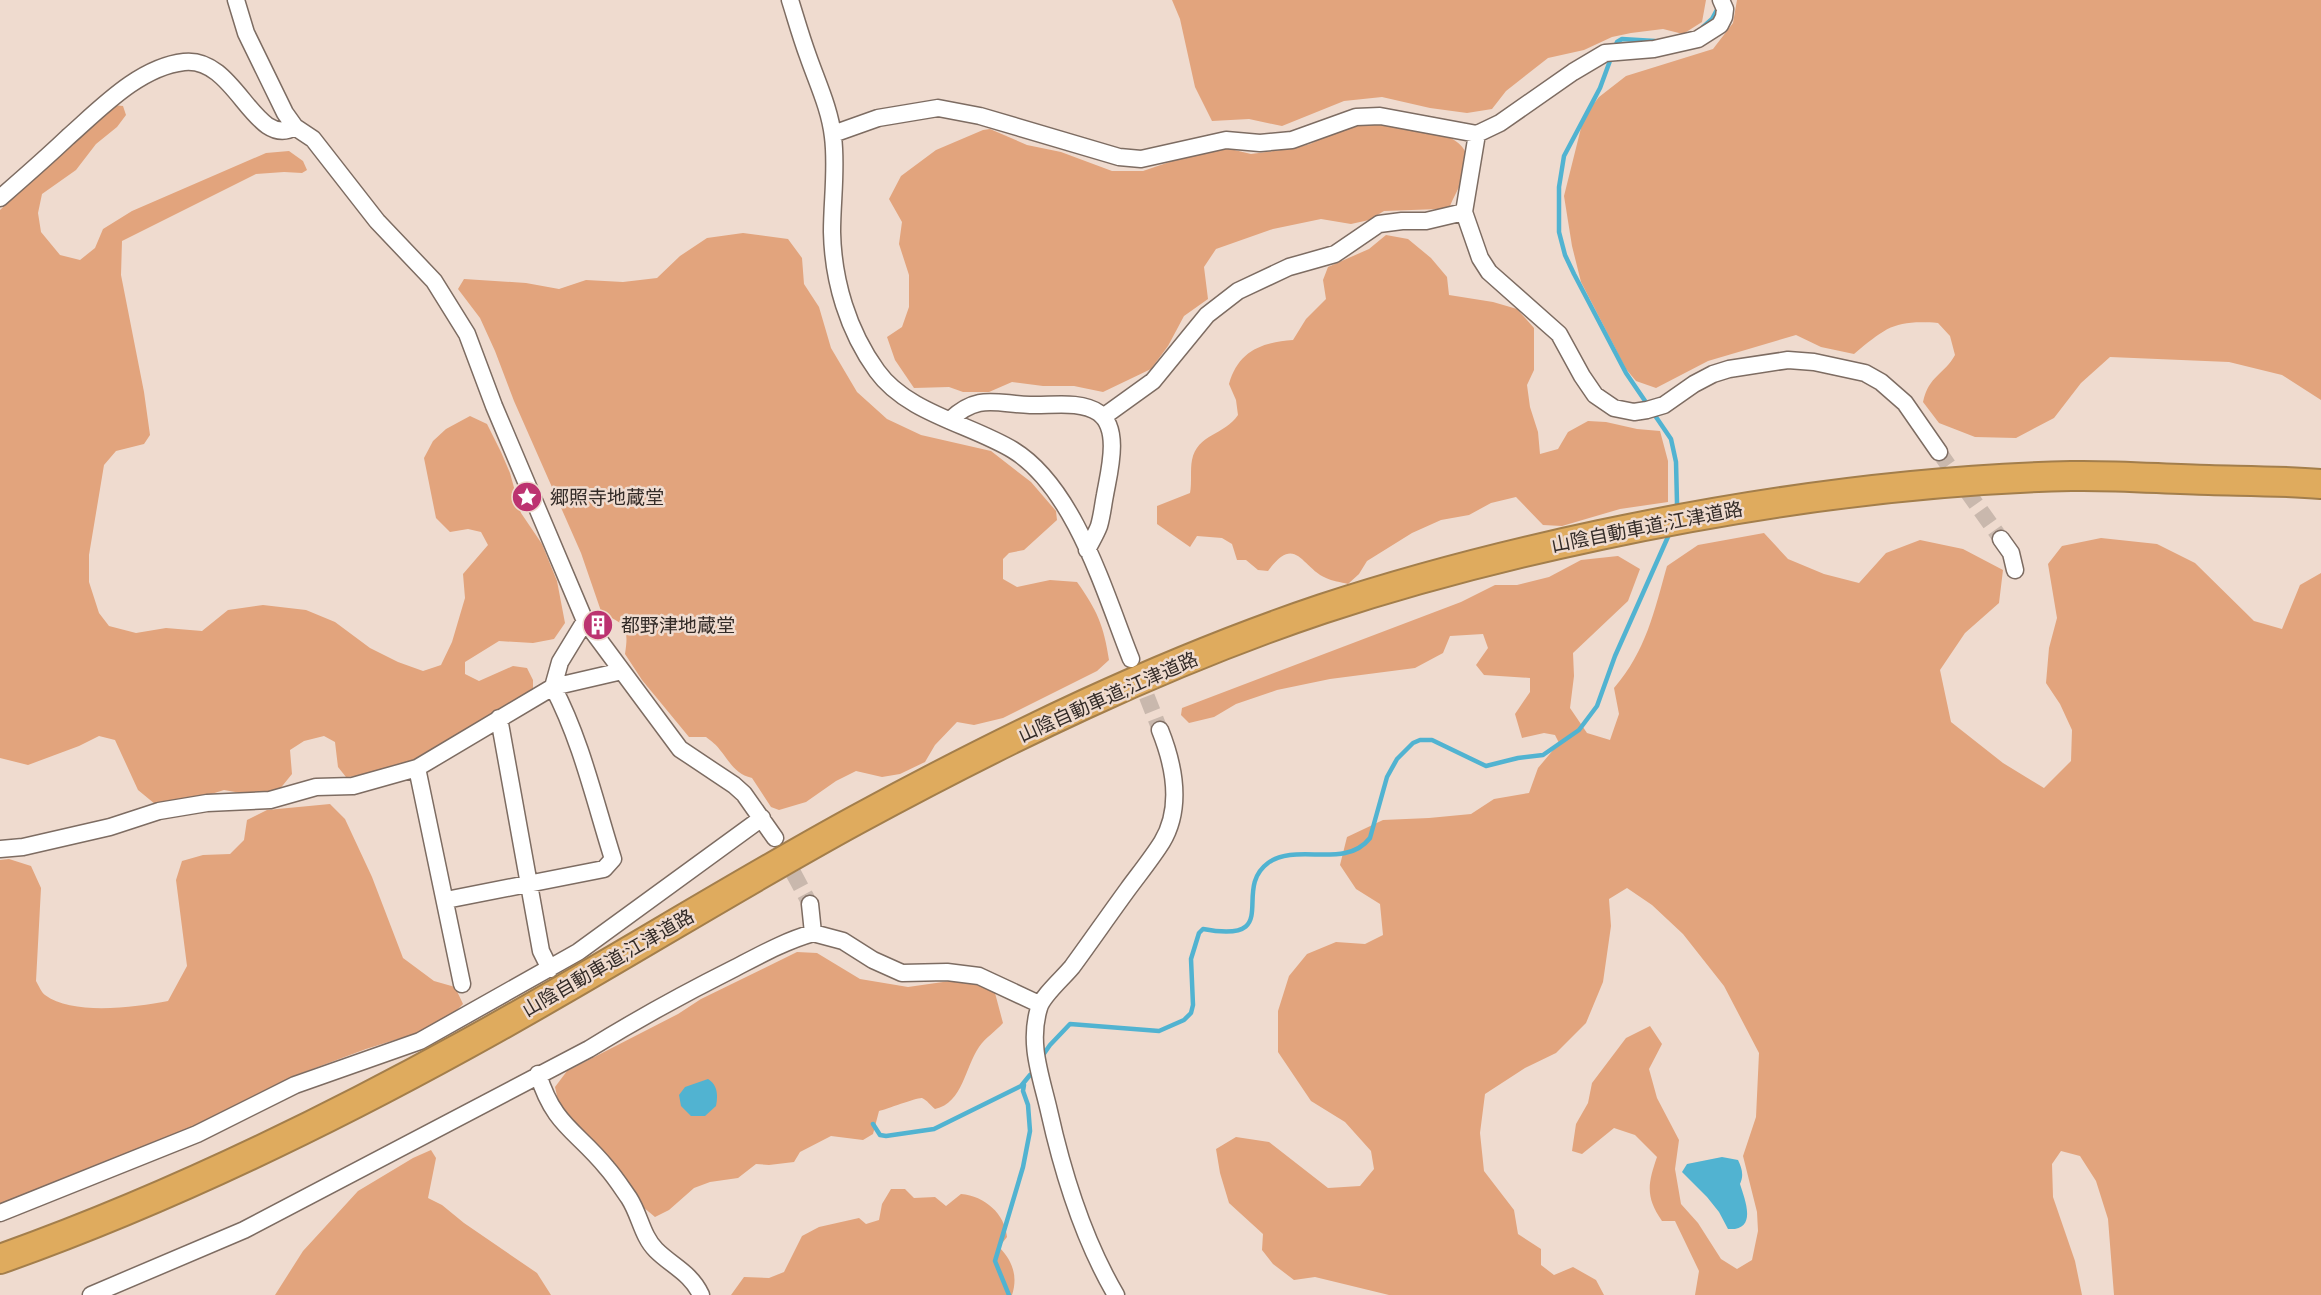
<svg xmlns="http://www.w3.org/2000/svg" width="2321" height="1295" font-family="'DM Sans','Noto Sans JP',sans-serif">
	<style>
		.green { fill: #e2a47d }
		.water { fill: #51b3d1 }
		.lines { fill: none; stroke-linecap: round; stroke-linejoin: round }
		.stream { stroke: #51b3d1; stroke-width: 4.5 }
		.street-tunnel { stroke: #c9b8ad; stroke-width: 16; stroke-dasharray: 16 8; stroke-linecap: butt }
		.street-casing { stroke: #7d6c62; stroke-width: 19 }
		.highway-casing { stroke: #a37e4b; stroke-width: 32 }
		.street { stroke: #fff; stroke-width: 16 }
		.highway { stroke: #dfab5e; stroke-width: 28 }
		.labels { text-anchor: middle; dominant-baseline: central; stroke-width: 5; stroke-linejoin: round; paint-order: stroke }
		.poi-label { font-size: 19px; fill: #332b27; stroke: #efdbcf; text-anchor: start }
		.street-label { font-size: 19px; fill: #332b27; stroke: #efdbcf }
	</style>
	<rect width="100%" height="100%" fill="#efdbcf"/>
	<path class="green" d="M1172,0h534l-4,22 -19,12 -20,-5 -32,4 -19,4 -28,13 -36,8 -42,33 -14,18 -25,4 -37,-5 -48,-11 -38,4 -62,25 -33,-7 -37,2 -17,-34 -15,-68z
		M1737,0h584v400l-39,-25 -53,-13 -119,-5 -29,26 -27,35 -38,20 -41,-1 -36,-14 -16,-21c6,-27 21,-27 32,-47l-5,-19 -12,-13c-44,-3 -51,4 -84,31l-33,-7 -25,-12 -88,26 -52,27 -20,-7 -10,-12 -45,-87 -9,-36 -8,-50 20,-80 15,-19 27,-21 87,-27 20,-26z
		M113,105l10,1 3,9 -9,12 -21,17 -20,26 -34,24 -4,19 3,19 19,23 20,5 15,-12 8,-19 29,-18 134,-58 23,-2 14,10 4,9 -5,3 -18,-1 -28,2 -134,67 -1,34 23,117 6,43 -6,9 -28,7 -12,14 -15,90v27l10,31 10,13 27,7 30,-5 36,3 26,-21 35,-5 43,5 29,12 35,26 28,14 25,9 18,-6 11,-23 13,-44 -2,-24 25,-29 -7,-13 -13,-3 -18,3 -14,-14 -12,-60 9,-17 13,-12 24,-13 17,8 14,28 9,21 11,40 21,31 15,37 8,42 -11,16 -21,4 -34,-2 -34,21v12l14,7 34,-15 14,2 6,12v9l-23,16 -101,57 -47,14 -16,1 -8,-10 -3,-25 -11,-6 -20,5 -14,9 2,24 -13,16 -21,6 -34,-6 -38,12 -31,2 -17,-14 -23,-50 -16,-4 -20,10 -51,19 -28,-7v-548z
		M1377,123c22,3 90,5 90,37 0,16 -11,31 -17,46l-11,3 -55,2 -15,9 -18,4 -30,-5 -48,10 -57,20 -12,18 4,32 -24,17 -16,30 -17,23 -48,23 -29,-6h-31l-31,-4 -23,10h-26l-14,-5 -35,1 -19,-28 -8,-23 15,-10 7,-20v-32l-10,-31 3,-22 -13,-23 12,-23 35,-26 47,-20 7,-1 37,16 34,7 51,19h31l59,-20 24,-3 25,6 44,-6 15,-4 36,-17z
		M743,233l45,6 14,19 2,26 15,23 12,41 26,44 30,27 34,16 70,16 40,31 25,29 1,9 -33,30 -15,3 -6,6v20l14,8 33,-7 27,2c20,28 27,44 32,78l-12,11 -94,47 -29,7 -17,-3 -22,23 -10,17 -25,12 -18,3 -26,-6 -20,10 -30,21 -27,8 -8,-3 -19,-29c-17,-4 -22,-16 -32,-28 -3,-5 -9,-9 -14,-13h-17l-47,-57 -17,-26c4,-26 1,-31 -23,-40l-21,-61 -67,-152 -19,-50 -15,-33 -22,-29 6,-10 62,4 33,6 27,-9 37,2 34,-4 23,-22 27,-18z
		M1386,235l22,4 23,19 16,19 2,18 44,7 24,7 17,19v42l-7,15 3,22 8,25 2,22 18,-5 10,-17 20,-11 18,1 31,7 23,2 8,30v41l-48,7 -58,17 -19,-1 -27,-28 -25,6 -22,12 -28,5 -29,13 -45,28 -8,13 -11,10c-7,-2 -16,-3 -22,-6 -25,-11 -30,-45 -58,-7l-10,-1 -12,-10h-9l-5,-16 -10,-6 -25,-2 -7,11 -33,-23v-18l33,-13c2,-11 0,-23 2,-33 5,-26 33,-25 46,-45l-2,-15 -7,-16c9,-33 33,-42 64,-44l13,-21 20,-20 -3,-19 5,-13 41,-18z
		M1764,533l24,26 36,15 35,9 27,-30 34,-13 43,9 40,21 -4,33 -34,30 -25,37 11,52 52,41 41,25 27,-27 1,-31 -12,-26 -14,-21 3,-35 8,-30 -9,-54 14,-18 39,-8 56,6 38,19 59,58 28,8 18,-44 21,-12v722h-207l-6,-76 -12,-38 -16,-25 -19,-5 -9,13 1,33 22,64 7,34h-387l4,-24 -24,-50h-13c-17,-24 -14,-38 -5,-64l-22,-22 -21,-7 -32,26 -10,-3 4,-27 12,-21 4,-20 34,-45 24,-12 12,18 -13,25 8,29 22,42 -4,29 6,35 17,19 23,36 16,10 15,-9 6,-29 -1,-19 -14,-56 13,-39 3,-64 -35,-67 -41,-52 -31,-29 -25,-17 -18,11 2,27 -8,56 -17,41 -30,30 -31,15 -40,26 -5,39 4,38 30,39 4,24 23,15v16l13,10 19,-8 23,13 8,15h-215l-74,-18 -21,3 -21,-16 -11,-14 1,-16 -34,-31 -9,-30 -4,-24 20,-12 33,5 59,46 32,-2 14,-17 -3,-18 -26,-29 -34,-21 -33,-49v-41l11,-35 18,-22 29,-12 29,2 18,-9 -3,-31 -24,-15 -16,-24 7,-28 36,-17 46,-2 42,-4 23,-15 35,-6 9,-25 21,-25 -4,-8 -11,-2 -22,5 -7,-24 15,-22v-14l-46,-3 -8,-10 12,-17 -5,-14 -33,2 -7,17 -28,15 -85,11 -53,11 -41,14 -22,13 -25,6 -8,-8 1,-7 279,-106 34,-17h22l32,-8 32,-17 37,-4 22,13 -12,32 -55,52 1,23 -4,32 17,25 23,7 9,-26 -5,-26c32,-37 40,-76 53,-122l31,-21z
		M330,804l15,15 27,58 31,81 31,23 21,6 8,17 -11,11 -35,18 -51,16 -75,28 -64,34 -61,29 -82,30 -74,33h-10v-343l9,-1 22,7 10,22 -5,93c3,5 5,11 9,14 28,21 91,12 123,6l19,-35 -11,-86 6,-19 21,-6 27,-1 14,-14 3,-20 20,-10z
		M797,952l20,1 43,26 48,8 49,-7 29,6 9,7 8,30c-7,8 -18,15 -24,24 -14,20 -16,56 -44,62 -4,-3 -8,-9 -13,-11 -4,-1 -35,11 -43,13l-6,23 -10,6 -32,-4 -31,16 -6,10 -25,3 -13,-1 -18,14 -28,4 -16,6 -25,22 -14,7 -12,-10 -84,-102 -4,-18 12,-16 111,-57 23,-15z
		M431,1150l5,8 -8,40 14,7 22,18 73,50 14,22h-276l28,-44 55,-60 55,-33z
		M891,1189h14l9,9 21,-1 11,9 15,-12c24,2 44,20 46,43l-8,10c14,14 19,30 13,48h-281l13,-18 25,1 15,-6 18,-36 17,-9 40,-9 7,6 13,-4 3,-16z"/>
	<path class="water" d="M708,1079c10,6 10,17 8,27l-11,10h-14l-10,-10 -2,-11 6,-8z
		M1722,1157l16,3c4,8 6,16 2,24 5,16 18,47 -12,45l-9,-17 -12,-15 -25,-25 5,-8z"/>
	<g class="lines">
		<path class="stream" d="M1703,27l9,-8 7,-13
			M1614,50l3,-8 5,-3 33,2
			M1611,58l-11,30 -36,68 -5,31v45l6,23 9,19 52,99 45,66 5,23 1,41 -1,8
			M1043,1055l7,-10 20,-21 89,7 25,-11 7,-7 2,-8 -2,-46 8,-26 4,-4c81,15 28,-39 65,-66 29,-21 77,7 102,-25l17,-61 10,-18 16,-16 7,-3h12l54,26 32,-8 25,-3 36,-25 18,-24 18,-50 56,-126
			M873,1124l7,11 6,1 48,-7 87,-43 9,-11
			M1009,1295l-14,-34 28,-94 7,-36 -2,-26 -5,-14 1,-6"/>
		<path class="street-tunnel" d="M1939,452l62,87
			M1138,674l22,56
			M782,852l28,52"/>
		<g class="street-casing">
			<path id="street" d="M236,0l10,33 39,80 10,14 18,12 64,82 57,60 33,53 27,72 91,215 95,128 54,36 10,9 31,44
				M790,0c6,19 11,37 18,56 9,26 22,53 25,81 4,31 -1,63 -1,95 1,49 16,99 45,139 30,42 93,53 136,79 62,38 92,144 118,209
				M833,134l45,-16 60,-10 42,8 139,41 22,2 85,-19 34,3 32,-3 64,-23 24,-1 97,18 23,-11 73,-51 32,-19 49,-4 44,-10 22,-14 4,-8 1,-8 -4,-9
				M1477,134l-13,78 16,46 9,14 70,62 23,42 13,19 19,13 20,4 13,-2 17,-5 30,-21 19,-10 16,-5 59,-9 26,2 51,11 16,9 24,21 34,49
				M0,198c23,-20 46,-40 68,-61 32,-28 71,-70 116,-75 52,-6 70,88 111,65
				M1103,417l50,-36 54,-66 31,-24 51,-24 46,-13 44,-30 23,-3h24l38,-9
				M950,420c28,-27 46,-16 80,-15 21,1 50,-5 69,8 22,16 10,59 6,82 -2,10 -3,21 -6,31 -3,8 -8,16 -12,24
				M2001,539l10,14 4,17
				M499,718l42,233 9,18
				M417,768l45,216
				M0,849l23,-2 87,-20 49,-16 48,-8 63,-3 46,-13 37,-1 64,-18 136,-81 7,-25 25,-41
				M446,900l158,-31 9,-10c-18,-57 -32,-119 -60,-172l69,-16
				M810,904l3,29 30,8 30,19 29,13 45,-1 32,4 60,28
				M538,1074c16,52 38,56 69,94 8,9 15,20 22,30 11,17 13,38 27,52 16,16 35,23 45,45
				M0,1213l197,-79 98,-49 125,-44 158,-89 184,-134
				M91,1295l153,-65 345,-181c47,-29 96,-56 146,-81 25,-13 50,-27 78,-35
				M1116,1295c-33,-56 -53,-121 -67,-184 -8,-35 -21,-67 -10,-103 3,-12 24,-30 33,-41 19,-26 37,-52 56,-78 11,-15 24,-31 34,-47 21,-35 12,-77 -2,-112"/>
		</g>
		<g class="highway-casing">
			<path id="highway" d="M0,1259c161,-57 316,-132 465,-214 132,-72 259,-153 391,-225 149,-81 305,-157 466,-211 91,-30 184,-54 278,-74 155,-33 313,-55 471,-59 46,-1 92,3 138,4 37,1 75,1 112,4"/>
		</g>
		<use href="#street" class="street"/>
		<use href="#highway" class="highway"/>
	</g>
	<defs>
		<g id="sight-disc" transform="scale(1.575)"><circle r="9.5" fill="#bc3370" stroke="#efdbcf"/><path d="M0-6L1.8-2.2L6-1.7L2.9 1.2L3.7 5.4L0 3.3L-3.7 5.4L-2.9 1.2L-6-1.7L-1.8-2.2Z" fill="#fff"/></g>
		<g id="building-disc" transform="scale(1.575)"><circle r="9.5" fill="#bc3370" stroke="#efdbcf"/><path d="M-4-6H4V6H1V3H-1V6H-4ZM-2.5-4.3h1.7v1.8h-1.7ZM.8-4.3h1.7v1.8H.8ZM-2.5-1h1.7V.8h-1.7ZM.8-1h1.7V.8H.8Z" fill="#fff"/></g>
	</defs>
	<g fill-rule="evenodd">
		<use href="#sight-disc" x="527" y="497"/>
		<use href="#building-disc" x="598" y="625"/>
	</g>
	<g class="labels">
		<g class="poi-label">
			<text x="550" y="497">郷照寺地蔵堂</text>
			<text x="621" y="625">都野津地蔵堂</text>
		</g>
		<g class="street-label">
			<text transform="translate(1647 527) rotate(-11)">山陰自動車道;江津道路</text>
			<text transform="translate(1108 697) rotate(-24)">山陰自動車道;江津道路</text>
			<text transform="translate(608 963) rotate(-30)">山陰自動車道;江津道路</text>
		</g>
	</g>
</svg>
